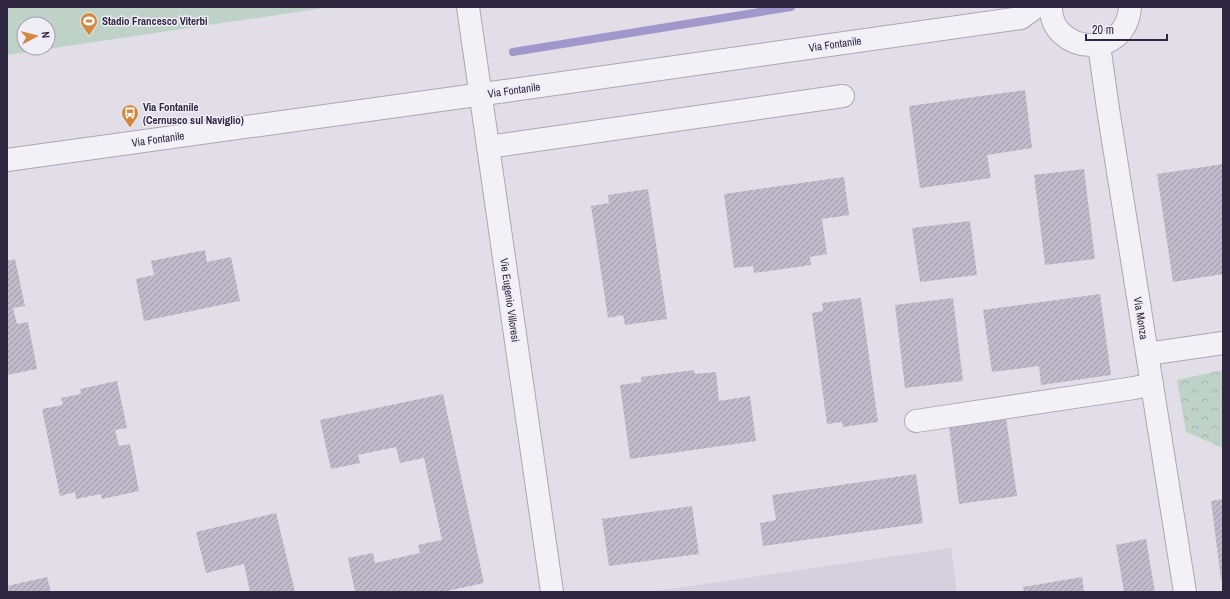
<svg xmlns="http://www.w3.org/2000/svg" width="1230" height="599" font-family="'Archivo Narrow',sans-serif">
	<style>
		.built { fill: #d4d0dd }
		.grass { fill: #bfd2c7; fill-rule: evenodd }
		.forest { fill: url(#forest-crowns) }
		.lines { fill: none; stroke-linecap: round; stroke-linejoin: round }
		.stream { stroke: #a098ca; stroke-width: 8 }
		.building { fill: url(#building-hatch) }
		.minor-casing { stroke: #aba7b5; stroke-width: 24 }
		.minor { stroke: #f2f1f6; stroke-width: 22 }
		.labels { text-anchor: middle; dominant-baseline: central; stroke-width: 3; stroke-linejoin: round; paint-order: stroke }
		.poi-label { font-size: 11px; font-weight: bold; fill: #2e273f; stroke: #efedf6; text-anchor: start }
		.street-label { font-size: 11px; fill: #2e273f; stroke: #efedf6 }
	</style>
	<defs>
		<pattern id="forest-crowns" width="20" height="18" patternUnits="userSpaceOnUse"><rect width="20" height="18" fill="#bfd2c7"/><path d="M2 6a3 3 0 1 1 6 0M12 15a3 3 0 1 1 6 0" fill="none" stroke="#a4b4ac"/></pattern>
		<pattern id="building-hatch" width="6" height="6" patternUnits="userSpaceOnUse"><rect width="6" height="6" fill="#bfbbcb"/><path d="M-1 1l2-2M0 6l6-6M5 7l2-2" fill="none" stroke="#9c98a6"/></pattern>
	</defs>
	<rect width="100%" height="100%" fill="#e1dee8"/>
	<path class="built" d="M951,548l6,44h-308z"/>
	<path class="grass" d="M7,7h324l-324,48zM24,24h24v24h-24z"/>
	<path class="forest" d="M1223,370v77h-2l-35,-15 -9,-52z"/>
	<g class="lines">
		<path class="stream" d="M513,52l278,-45"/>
	</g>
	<path class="building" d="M1025,90l7,58 -45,7 4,23 -71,10 -11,-82z
		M1223,164v110l-50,8 -16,-108z
		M1084,169l11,90 -50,6 -11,-90z
		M844,177l5,38 -27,4 5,35 -17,3 1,8 -57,8 -1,-7 -19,2 -10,-74z
		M648,189l19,130 -42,6 -2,-10 -15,3 -17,-112 18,-3 -1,-8z
		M970,221l7,54 -57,7 -8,-54z
		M205,250l2,12 24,-5 9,44 -96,20 -8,-42 18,-4 -3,-14z
		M15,259l10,47 -12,2 4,16 11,-2 9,47 -30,6v-114z
		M1100,294l11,81 -70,10 -2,-19 -47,6 -9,-62z
		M861,298l17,124 -35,5 -1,-5 -15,2 -15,-111 11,-2 -1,-8z
		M953,298l10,83 -58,7 -10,-83z
		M694,370l1,4 21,-2 3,29 31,-5 6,45 -126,18 -10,-74 21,-3v-5z
		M117,381l10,47 -12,2 4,16 11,-2 9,47 -37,8 -1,-5 -25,5 -1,-7 -15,4 -18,-87 21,-4 -2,-7 20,-4 -1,-5z
		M443,394l41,189 -42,9h-87l-7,-34 25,-5 2,10 45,-10 -2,-8 24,-5 -18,-82 -24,5 -4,-16 -38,8 2,8 -29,6 -11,-49z
		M1006,418l11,78 -58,8 -10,-78z
		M916,474l7,49 -160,23 -3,-23 16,-3 -4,-25z
		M1223,499v79l-2,1 -10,-78z
		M692,506l7,48 -90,12 -7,-47z
		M276,513l19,79h-45l-6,-28 -38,9 -10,-41z
		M1146,539l9,53h-31l-8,-47z
		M47,577l4,15h-44v-6z
		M1082,577l2,15h-60l-1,-5z"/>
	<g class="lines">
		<g class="minor-casing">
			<path id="minor" d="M468,7l84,585
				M1051,7c-1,46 75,55 79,0
				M1099,45l9,64 77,483
				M488,147l355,-51
				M7,160l498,-69 516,-73 15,-11
				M1147,354l76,-11
				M916,421l218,-33 18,-4"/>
		</g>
		<use href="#minor" class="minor"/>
	</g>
	<defs>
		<g id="stadium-pin" transform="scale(0.9)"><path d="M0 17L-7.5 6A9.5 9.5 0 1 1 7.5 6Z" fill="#d2883e" stroke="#efedf6"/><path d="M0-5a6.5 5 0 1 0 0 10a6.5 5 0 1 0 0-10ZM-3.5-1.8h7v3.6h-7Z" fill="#fff"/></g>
		<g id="bus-pin" transform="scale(0.9)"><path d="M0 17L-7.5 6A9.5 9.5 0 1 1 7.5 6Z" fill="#d2883e" stroke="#efedf6"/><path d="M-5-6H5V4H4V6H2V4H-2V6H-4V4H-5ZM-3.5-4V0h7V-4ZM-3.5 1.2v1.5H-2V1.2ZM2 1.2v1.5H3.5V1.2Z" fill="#fff"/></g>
	</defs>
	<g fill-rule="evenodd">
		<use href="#stadium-pin" x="89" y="21"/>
		<use href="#bus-pin" x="130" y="113"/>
	</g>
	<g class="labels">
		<g class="poi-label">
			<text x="102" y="21">Stadio Francesco Viterbi</text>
			<text x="143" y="107">Via Fontanile<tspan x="143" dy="13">(Cernusco sul Naviglio)</tspan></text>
		</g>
		<g class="street-label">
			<text transform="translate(835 44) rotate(-8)">Via Fontanile</text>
			<text transform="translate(514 90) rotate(-8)">Via Fontanile</text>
			<text transform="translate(158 139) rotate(-8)">Via Fontanile</text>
			<text transform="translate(510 300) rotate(82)">Vie Eugenio Villoresi</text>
			<text transform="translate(1141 318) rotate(81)">Via Monza</text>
		</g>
	</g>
	<rect width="1230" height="599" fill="none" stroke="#2e273f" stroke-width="16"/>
	<g transform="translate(36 36) rotate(83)"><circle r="19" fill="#efedf6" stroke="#a29ead"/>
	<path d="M0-3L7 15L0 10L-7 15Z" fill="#d2883e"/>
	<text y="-6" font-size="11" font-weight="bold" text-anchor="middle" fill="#2e273f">N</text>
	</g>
	<path d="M1086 34v6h81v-6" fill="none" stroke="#2e273f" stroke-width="2"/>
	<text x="1092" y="34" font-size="12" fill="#2e273f" stroke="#efedf6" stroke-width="3" paint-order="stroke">20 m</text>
</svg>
